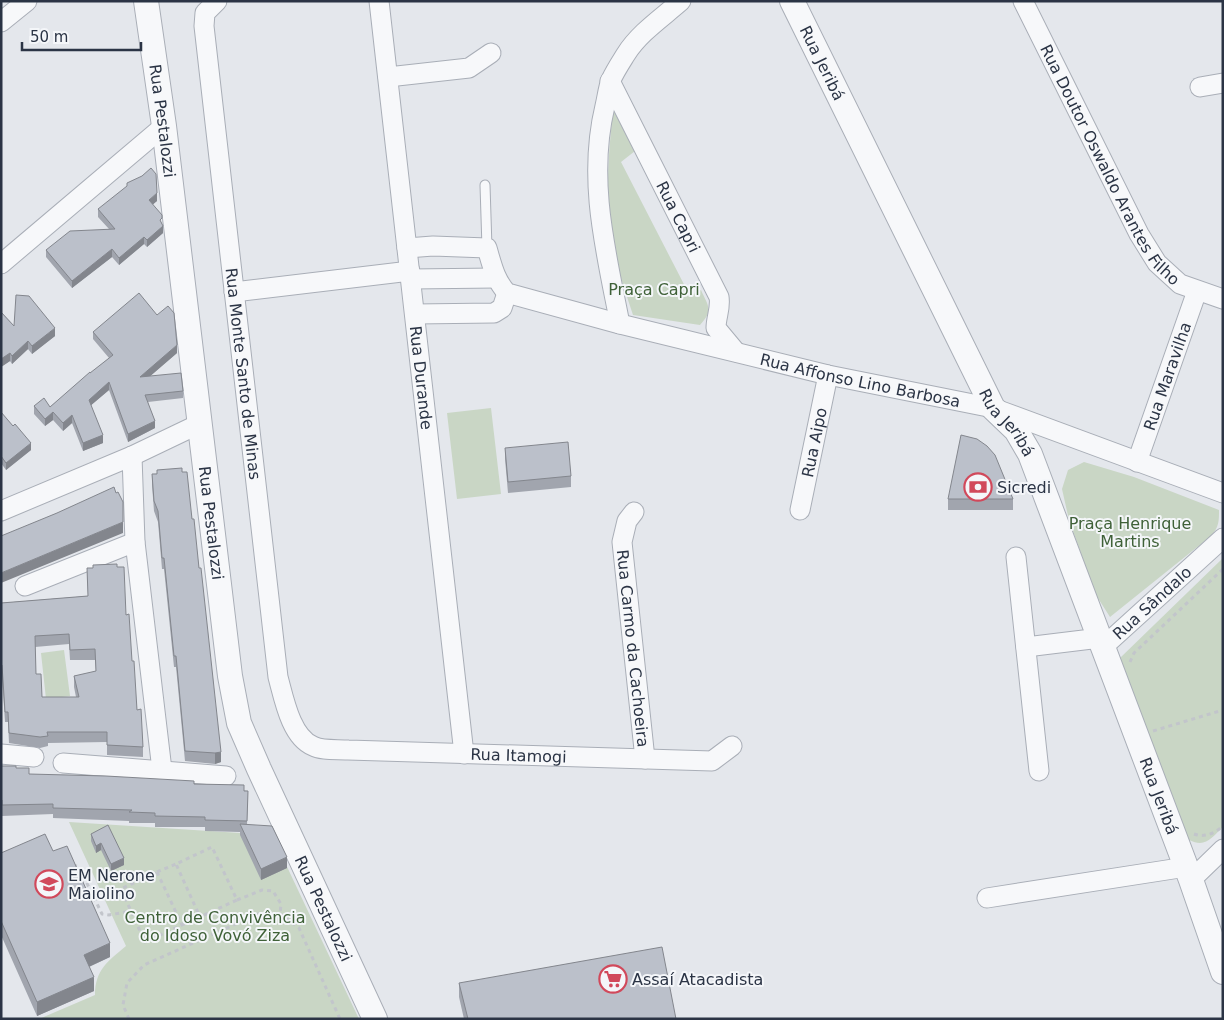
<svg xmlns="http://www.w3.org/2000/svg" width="1224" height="1020" font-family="'DejaVu Sans',sans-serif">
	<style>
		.green { fill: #c9d6c5 }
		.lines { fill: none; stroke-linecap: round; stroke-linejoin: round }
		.service-casing { stroke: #a9aeb7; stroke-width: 11 }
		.minor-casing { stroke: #a9aeb7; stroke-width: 21 }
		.tertiary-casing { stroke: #a9aeb7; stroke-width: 26 }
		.path { stroke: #c2c5cb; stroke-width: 3; stroke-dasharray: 4 4; stroke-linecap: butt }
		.service { stroke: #f7f8fa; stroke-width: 9 }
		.minor { stroke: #f7f8fa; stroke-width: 19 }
		.tertiary { stroke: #f7f8fa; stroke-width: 24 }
		.wall { fill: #a1a5ae; fill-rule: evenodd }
		.shaded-wall { fill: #83868d }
		.building { fill: #bbc0ca; stroke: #83868d; fill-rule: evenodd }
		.labels { text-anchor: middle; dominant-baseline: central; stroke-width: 4; stroke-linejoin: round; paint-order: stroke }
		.street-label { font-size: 16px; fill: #2b3445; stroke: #f4f6f9 }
		.park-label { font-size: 16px; fill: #3f6138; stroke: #f4f6f9 }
		.poi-label { font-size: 16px; fill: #2b3445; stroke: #f4f6f9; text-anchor: start }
	</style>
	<rect width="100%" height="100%" fill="#e4e7ec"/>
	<path class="green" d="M613,110l22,41 -14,11 69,134 11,-6c7,16 13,20 -1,35l-67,-10c-10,-31 -21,-61 -24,-93 -3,-38 0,-74 4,-112z
		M491,408l10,86 -44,5 -10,-86z
		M1084,462l50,15 85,33c0,11 0,17 -8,26l-101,81 -14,-22 -27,-75 -7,-31 6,-19z
		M1223,558v269c-12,11 -17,21 -34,13l-69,-182z
		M64,650l6,46 -24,3 -5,-46z
		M69,822l203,13 87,184h-320l56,-24c0,-25 13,-34 31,-49z"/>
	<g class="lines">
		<g class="service-casing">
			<path id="service" d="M485,185l2,63"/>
		</g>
		<g class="minor-casing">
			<g id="minor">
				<path id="s1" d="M217,1l-12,12 -1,13 74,651c6,22 13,60 35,69 9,5 25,3 35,4l364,11 20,-15"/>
				<path id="s2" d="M379,1l85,753"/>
				<path id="s3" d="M1023,1l116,233 18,29 23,21 43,15"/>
				<path d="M1,22l26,-21"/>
				<path d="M388,77l81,-9 22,-15"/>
				<path id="s4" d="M610,81l109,216c2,11 -3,20 -3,31l20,24"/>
				<path d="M1200,87l23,-4"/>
				<path id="s5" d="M407,248l26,-2 54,2c5,17 8,32 20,45l113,31 208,51 165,33 230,85"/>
				<path d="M1,264l163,-138"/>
				<path d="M411,279l85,-1"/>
				<path d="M234,292l176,-21"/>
				<path d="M415,314l79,-1 8,-5 5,-15"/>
				<path d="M620,324c-14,-72 -33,-144 -15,-218 2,-8 3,-18 6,-26 4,-9 10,-18 15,-26 13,-21 37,-37 55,-53"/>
				<path d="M132,456l3,86 27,228"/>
				<path id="s6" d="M1137,462l60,-171"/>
				<path id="s7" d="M800,510l28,-135"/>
				<path d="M1,511l131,-55 69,-33"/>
				<path id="s8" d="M634,512l-7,9 -5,21 23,217"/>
				<path d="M1016,557l23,214"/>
				<path d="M25,586l110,-44"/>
				<path d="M1026,647l74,-9"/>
				<path id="s9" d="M1103,647l120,-109"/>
				<path d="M1,754l33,3"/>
				<path d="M63,763l163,13"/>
				<path d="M1191,880l32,-31"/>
				<path d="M987,898l199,-31"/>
			</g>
		</g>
		<g class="tertiary-casing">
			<g id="tertiary">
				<path id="s10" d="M146,1l18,125 66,550 9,47 20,46 116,250"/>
				<path id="s11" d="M792,1l201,407 23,22 14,24 161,426 32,92"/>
			</g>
		</g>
		<path class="path" d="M1130,662l4,-9 89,-84
			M1153,731l70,-21
			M1194,834c11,4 21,-1 29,-8
			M73,865l6,2 23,47 7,1 22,-4
			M157,872l25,53 -37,17 -24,-53z
			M157,872l19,-8
			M237,900l25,-10 11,1 8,13 -1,10
			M182,925l55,-25 -25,-53 -36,17 24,53
			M129,1019l-6,-14 4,-22 17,-18 114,-51h22l19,14 41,91"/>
		<use href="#service" class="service"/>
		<use href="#minor" class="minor"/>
		<use href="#tertiary" class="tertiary"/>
	</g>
	<path class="wall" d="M157,201l-5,3 10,20 1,9 -16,14 -3,-3 -25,21 -7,-8 -40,31 -26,-31v-7l63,-21 -11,-12v-8z
		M1,312l13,14 41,10 -23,18 -4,-5 -16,15 -2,-3 -9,6z
		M93,332l84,21 -27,23 33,15v7l-35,4 7,26 -27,14 -19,-52 -18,15 12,38 -20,8 -11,-28 -9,8 -10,-11 -8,6 -11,-12v-8l16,1 59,-49 -16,-19z
		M1,412l30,38 -25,20 -5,-7z
		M505,448l66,28v11l-63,6 -3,-34z
		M182,472l10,47 7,49 22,194 -6,2 -30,-3 -9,-94h-2l-10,-98h-2l-4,-47 -4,-11 -2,-26v-11z
		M948,499h65v11h-65z
		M87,568l39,47 11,95 6,37v10l-36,-2v-13l-59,1v3l-8,2 -31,-5 -1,-21h-3l-3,-46h-1v-73l87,-7zM69,644l1,16h25l1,12 -22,4v11l2,10h-34l-6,-23 -1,-27z
		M1,766l15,2 13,6 165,10 54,7 -1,34 40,43 -26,12 -21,-45v-3l-35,-1v-4h-50v-4h-26v-2l-76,-3v-4l-51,2v-5h-1z
		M91,834l33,31 -13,6 -10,-21 -5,3 -5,-12z
		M53,851l57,106 -21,10 5,24 -57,25 -36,-81v-82z
		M459,983l217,36h-212l-5,-22z"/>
	<path class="shaded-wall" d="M157,193v8l-8,7v-8z
		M163,226v7l-16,14v-7z
		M144,237v7l-25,21v-7z
		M112,249v8l-40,31v-7z
		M55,328v8l-23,18v-8z
		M28,341v8l-16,15v-8z
		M177,345v8l-37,32v-8z
		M10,353v8l-9,6v-8z
		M109,382v8l-20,17v-7z
		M53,412v8l-8,6v-7z
		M72,415v8l-9,8v-8z
		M155,421v7l-27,14v-8z
		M103,435v8l-20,8v-8z
		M31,443v7l-25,20v-7z
		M123,522v11l-122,50v-10z
		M221,752v10l-6,2v-11z
		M101,843v7l-5,3v-7z
		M287,857v11l-26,12v-11z
		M124,858v7l-13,6v-7z
		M110,943v14l-26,12v-14z
		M94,977v14l-57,25v-14z"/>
	<path class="building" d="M151,168l5,6 1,19 -8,7 13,15v3l-2,2 3,6 -16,14 -3,-3 -25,21 -7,-9 -40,32 -26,-31 24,-19 45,-2 -17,-20 29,-23v-3l15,-7z
		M139,293l18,22 11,-9 6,7 3,32 -37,32 41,-4 2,18 -38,4 10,26 -27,13 -19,-52 -20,18 14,35 -20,8 -11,-28 -9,8 -10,-11 -8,7 -11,-13 10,-8 6,9 40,-35v1l23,-18 -20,-23z
		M16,295l13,1 26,32 -23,18 -4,-5 -16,15 -2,-3 -9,6v-47l13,14z
		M1,412l12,14 2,-2 16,19 -25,20 -5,-7z
		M961,435l16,4 10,7 8,9 18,44h-65z
		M568,442l3,34 -63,6 -3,-34z
		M182,468v4h5l5,47h2l5,49h2l20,184 -6,1 -30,-2 -9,-95h-2l-10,-98h-2l-4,-47 -4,-10 -2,-27h5v-4z
		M114,487l2,6 2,-1 5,10v20l-122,51v-37l56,-23z
		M117,564v3h7l2,48 3,-1 3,47h2l3,49 4,-1 2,38 -36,-2v-13h-60l1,4 -8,1 -31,-4 -1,-21h-3l-3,-47h-1v-62l87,-7 -1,-28h6v-3zM69,634l1,16 25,-1 1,22 -22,5 5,21h-37l-1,-23h-5l-1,-38z
		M1,766h15v2h13v6l77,2 88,5v3l50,1v6h4l-1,30 -42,-1v-3l-50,-1v-3l-26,-1 3,-2 -79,-2v-4l-51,1v-5h-1z
		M240,824l32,2 15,31 -26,12z
		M108,825l16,33 -13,6 -10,-21 -5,3 -5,-12z
		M45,834l8,17 14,-5 43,97 -26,12 10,22 -57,25 -36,-81v-68z
		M662,947l14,72h-208l-9,-36z"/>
	<defs>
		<g id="bank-ring" transform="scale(1.4375)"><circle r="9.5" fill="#f4f6f9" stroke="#d1495b" stroke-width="1.5"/><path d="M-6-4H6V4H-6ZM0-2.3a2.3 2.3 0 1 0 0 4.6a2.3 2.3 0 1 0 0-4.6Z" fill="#d1495b"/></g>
		<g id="school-ring" transform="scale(1.4375)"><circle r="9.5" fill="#f4f6f9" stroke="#d1495b" stroke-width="1.5"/><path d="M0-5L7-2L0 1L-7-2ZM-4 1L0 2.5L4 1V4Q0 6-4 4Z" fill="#d1495b"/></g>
		<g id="supermarket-ring" transform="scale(1.4375)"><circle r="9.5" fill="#f4f6f9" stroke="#d1495b" stroke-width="1.5"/><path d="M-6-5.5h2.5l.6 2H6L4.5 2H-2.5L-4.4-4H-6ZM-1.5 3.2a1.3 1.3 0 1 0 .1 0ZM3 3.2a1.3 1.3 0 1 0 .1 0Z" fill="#d1495b"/></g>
	</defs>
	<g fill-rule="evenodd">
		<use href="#bank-ring" x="978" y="487"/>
		<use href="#school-ring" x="49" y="884"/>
		<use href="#supermarket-ring" x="613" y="979"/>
	</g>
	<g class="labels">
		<g class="street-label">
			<text stroke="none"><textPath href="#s11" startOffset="69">Rua Jeribá</textPath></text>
			<text stroke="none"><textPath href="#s10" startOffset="121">Rua Pestalozzi</textPath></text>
			<text stroke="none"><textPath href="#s3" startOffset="186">Rua Doutor Oswaldo Arantes Filho</textPath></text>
			<text stroke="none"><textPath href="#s4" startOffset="152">Rua Capri</textPath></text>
			<text stroke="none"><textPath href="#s1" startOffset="380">Rua Monte Santo de Minas</textPath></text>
			<text stroke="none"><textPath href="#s6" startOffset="91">Rua Maravilha</textPath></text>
			<text stroke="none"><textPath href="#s2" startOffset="379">Rua Durande</textPath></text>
			<text stroke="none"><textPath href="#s5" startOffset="494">Rua Affonso Lino Barbosa</textPath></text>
			<text stroke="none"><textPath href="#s11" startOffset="474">Rua Jeribá</textPath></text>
			<text stroke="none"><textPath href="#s7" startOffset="69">Rua Aipo</textPath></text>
			<text stroke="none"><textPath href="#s10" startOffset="526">Rua Pestalozzi</textPath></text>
			<text stroke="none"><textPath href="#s9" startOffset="66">Rua Sândalo</textPath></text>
			<text stroke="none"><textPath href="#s8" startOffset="140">Rua Carmo da Cachoeira</textPath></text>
			<text stroke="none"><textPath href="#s1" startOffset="971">Rua Itamogi</textPath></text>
			<text stroke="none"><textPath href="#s11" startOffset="879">Rua Jeribá</textPath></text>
			<text stroke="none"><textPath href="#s10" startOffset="932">Rua Pestalozzi</textPath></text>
		</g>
		<g class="park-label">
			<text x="654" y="289">Praça Capri</text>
			<text x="1130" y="523">Praça Henrique<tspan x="1130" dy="18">Martins</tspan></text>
			<text x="215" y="917">Centro de Convivência<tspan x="215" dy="18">do Idoso Vovó Ziza</tspan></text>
		</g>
		<g class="poi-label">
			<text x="997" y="487">Sicredi</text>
			<text x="68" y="875">EM Nerone<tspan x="68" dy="18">Maiolino</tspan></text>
			<text x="632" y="979">Assaí Atacadista</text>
		</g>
	</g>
	<rect width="1224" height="1020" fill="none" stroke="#2b3445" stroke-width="5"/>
	<path d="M22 42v8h119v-8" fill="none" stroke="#2b3445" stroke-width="2.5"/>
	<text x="30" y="42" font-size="15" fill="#2b3445" stroke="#f4f6f9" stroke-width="4" paint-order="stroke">50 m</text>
</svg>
